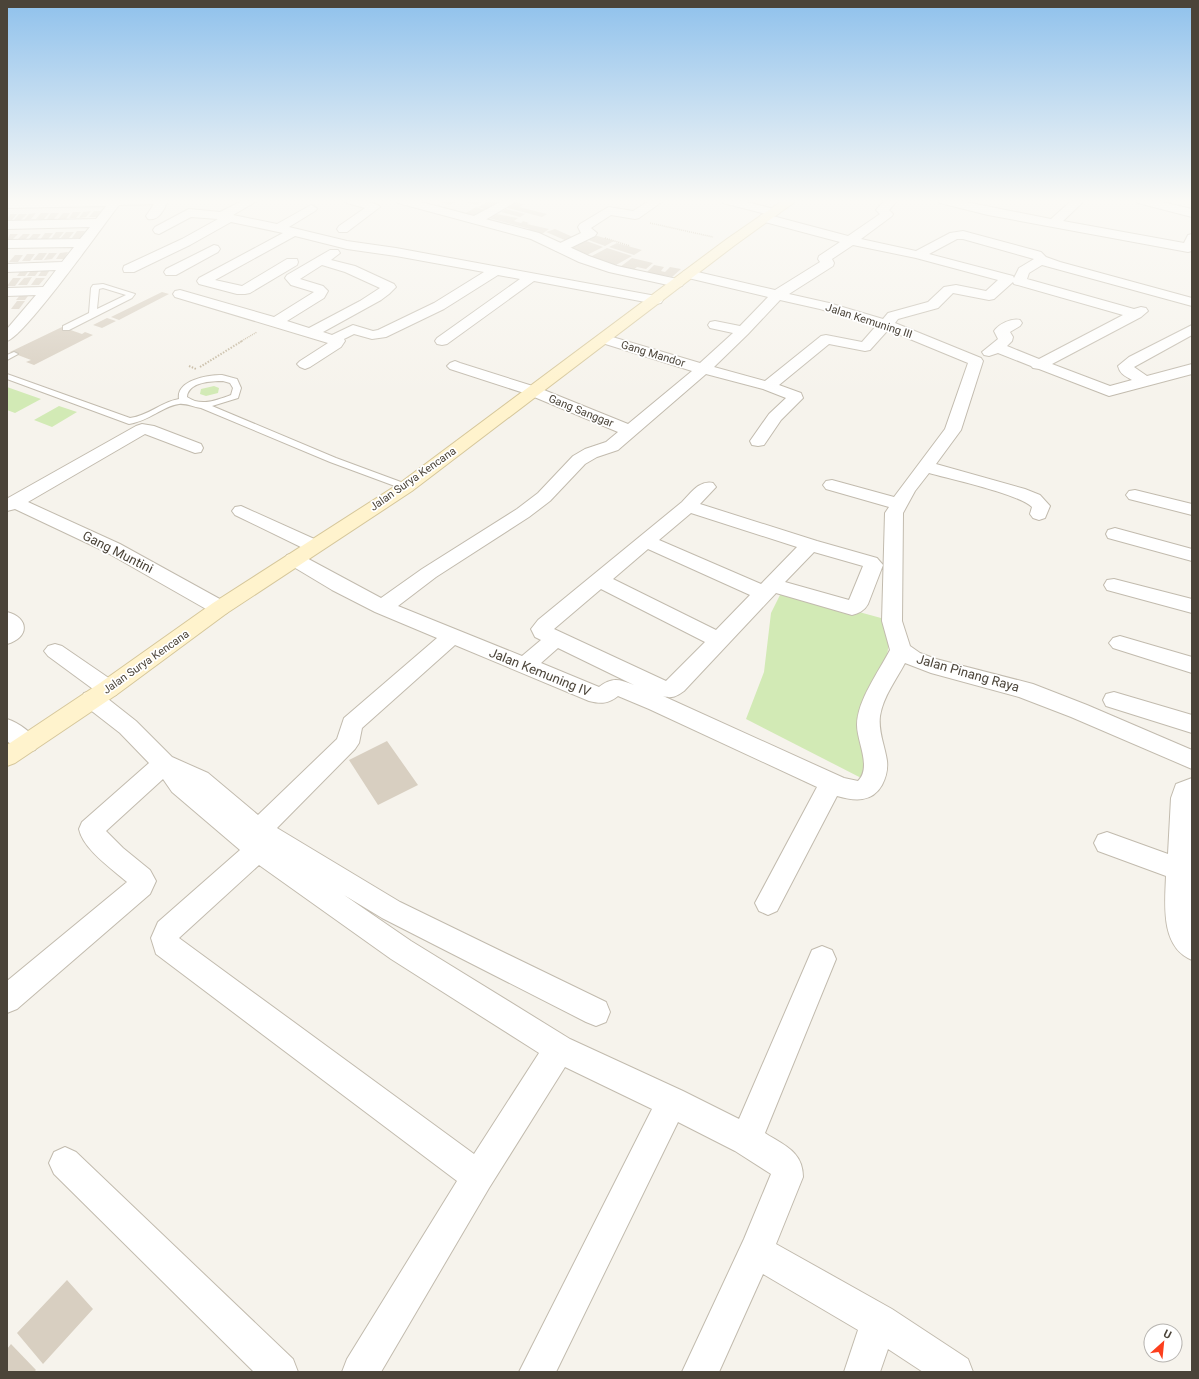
<svg xmlns="http://www.w3.org/2000/svg" width="1199" height="1379" font-family="Roboto,sans-serif">
	<style>
		.green { fill: #d2eab5 }
		.building { fill: #d8cfc1 }
		.lines { fill: none; stroke-linecap: round; stroke-linejoin: round }
		.service-casing { stroke: #c2bbae; stroke-width: 2 }
		.minor-casing { stroke: #c2bbae; stroke-width: 2 }
		.tertiary-casing { stroke: #c2bbae; stroke-width: 2 }
		.secondary-casing { stroke: #d6c79b; stroke-width: 2 }
		.path-far1 { stroke: #c4b79f; stroke-width: 1.5; stroke-dasharray: 1 1; stroke-linecap: butt }
		.path { stroke: #c4b79f; stroke-width: 2; stroke-dasharray: 1.5 1.5; stroke-linecap: butt }
		.service { fill: #fff; fill-rule: evenodd }
		.minor { fill: #fff; fill-rule: evenodd }
		.tertiary { fill: #fff; fill-rule: evenodd }
		.secondary { fill: #fff3cd; fill-rule: evenodd }
		.labels { text-anchor: middle; dominant-baseline: central; stroke-width: 3.5; stroke-linejoin: round; paint-order: stroke }
		.far-street-label { font-size: 11px; fill: #4b4439; stroke: #fff }
		.street-label { font-size: 13px; fill: #4b4439; stroke: #fff }
	</style>
	<rect width="100%" height="100%" fill="#f6f3ec"/>
	<path class="green" d="M214,386l5,2 -1,5 -12,3 -6,-2 1,-5z
		M7,387l34,12 -26,14 -8,-3z
		M59,406l18,6 -25,15 -18,-7z
		M782,591l110,30 -23,161 -123,-63 18,-47 7,-59z"/>
	<path class="building" d="M438,201h19l-7,4z
		M462,201h21l-7,4z
		M489,201h17l-18,9 -10,-3z
		M513,202l10,2 -4,3 28,7 -5,3 -38,-10z
		M476,207l12,4 -10,5 -12,-3z
		M506,209l19,5 -5,3 -19,-5z
		M91,211l-5,6 -7,1 4,-6z
		M94,211h7l-4,6h-8z
		M73,212h8l-5,6h-7z
		M36,213l-5,6 -7,1 5,-6z
		M41,213h8l-5,6h-8z
		M51,213h8l-5,6h-7z
		M63,213h7l-4,6h-8z
		M491,213l27,5 -4,3 7,2 2,-2 6,2 -2,1 22,5 -7,5 -14,-4 2,-1 -45,-12z
		M10,214h7l-5,6h-5z
		M19,214h8l-6,6h-7z
		M555,229l20,9 -8,3 -21,-9z
		M77,231h8l-5,7h-8z
		M56,232h8l-5,6 -8,1z
		M66,232h8l-5,6h-8z
		M45,233h8l-5,6 -8,1z
		M10,234h8l-6,6h-5z
		M23,234h7l-5,6h-8z
		M33,234h8l-5,6h-8z
		M591,234l23,7 -9,5 -22,-8z
		M581,239l22,8 -16,8 -23,-8z
		M617,243l25,7 -8,5 -25,-8z
		M607,248l25,8 -16,9 -26,-8z
		M68,252l-4,7h-8l4,-6z
		M39,253h8l-5,7h-9z
		M49,253h8l-5,6 -8,1z
		M27,254h8l-5,7h-8z
		M15,255h8l-5,7h-9z
		M632,258l21,5 -7,6 -9,-2 -4,3 -13,-3z
		M654,265l10,2 -3,4 4,1 5,-5 11,2 -9,8 -10,-2 -3,2 -13,-4z
		M41,268l-6,8h-8l5,-7z
		M51,268l-5,8h-8l5,-7z
		M22,269h8l-5,7h-8z
		M32,277l-5,8h-9l6,-7z
		M13,278h8l-6,8h-8z
		M36,278h9l-6,7h-8z
		M31,292l-6,8h-9l6,-7z
		M162,292l7,2 -50,26 -8,-3z
		M17,301h8l-6,8h-8z
		M107,318l9,3 -14,7 -9,-3z
		M62,327l20,7 3,-2 8,3 -59,30 -8,-3 5,-2 -21,-8z
		M387,741l31,44 -40,20 -29,-45z
		M67,1280l26,29 -50,55 -26,-31z
		M11,1344l25,26 -2,2h-27v-23z"/>
	<g class="lines">
		<g class="service-casing">
			<path id="service" d="M103,284l32,10 -3,4 -63,32h-6v-4l26,-13 2,-25 2,-3zM103,288l23,7 -29,14 2,-20z
				M14,352l4,2 -11,6v-5z
				M7,374l123,44c18,-2 31,-16 49,-19 -3,-19 29,-24 43,-24 5,1 10,3 15,4l4,9 -3,10 -26,8 124,52 73,27 2,2 -2,2h-6l-73,-27 -129,-54c-8,-1 -15,-5 -22,-4 -16,2 -30,17 -50,20l-122,-45zM223,381l7,2 3,5 -2,7c-14,5 -30,12 -44,2 1,-15 24,-16 36,-16z"/>
		</g>
		<g class="minor-casing">
			<path id="minor" d="M166,201l1,2c-4,8 -8,18 -19,16l-2,-3 8,-12 -35,1c-17,22 -95,132 -112,136v-12l29,-34 -29,1v-8l36,-1 13,-17 -49,2v-8l55,-2 12,-15 -67,1v-8l73,-1 10,-12 -83,2v-8l89,-2 10,-13 -99,2v-6z
				M242,201h15l-24,14 44,9 34,-19 4,2 2,2 -2,2 -26,16 58,14 49,7 260,48 5,1 2,3 -2,3 -5,1 -122,-23 -87,63 -5,1 -5,-1 -2,-3 2,-3 83,-59 -22,-4 -54,34 -58,28 -14,2 -18,-5 -10,5 1,2 -4,6 -31,20 -5,2 -5,-2 -3,-3 3,-3 28,-18 -153,-46 -2,-3 2,-3 5,-1 94,27 40,-25 -23,-7 -6,-7 2,-3 43,-25h8l2,3 -9,7 24,6 39,18 2,3 -7,7 -8,6 -58,32 9,3 21,-10 20,6 5,-1 56,-27 50,-31 -88,-16 -49,-7 -52,-13 -80,44 27,6 45,-27h10l1,3 -1,3 -47,28 -5,1h-8l-38,-10 -2,-3 2,-3 84,-45 -52,-11 -41,23 -56,27h-10l-1,-3 1,-3 58,-27 36,-20 -27,-2 -32,17 -4,-1 -2,-3 2,-3 30,-16 4,-2 31,3zM322,265l23,7 35,16 -20,13 -51,27 -22,-7 37,-23 4,-7 -5,-5 -23,-7z
				M345,201h21l12,4 2,2 -33,25h-8l-2,-3 2,-3 26,-18 -18,-5z
				M502,201h15l-37,22h-8l-2,-3 2,-3z
				M649,201h14l-24,17 -4,1 -24,-4 -20,13 6,5 -2,3 -31,15h-8l-2,-3 2,-3 25,-12 -3,-6 2,-3 25,-15 4,-2 24,4z
				M721,201h22l35,9 2,2 -2,2 -4,2 -51,-13z
				M884,201h13l-8,9 4,4 -1,2 -31,23 55,12 34,-18 13,-2 78,21 5,5 14,5 132,36v8l-150,-41 -13,8 -2,6 107,30 7,-2 5,1 2,3 -7,6 -89,47 58,22 22,-6c-7,-4 -12,-6 -14,-14l11,-9 63,-32v10l-58,32 13,9 45,-12v10l-83,22 -70,-27 -6,-1 -2,-2 -33,-13 -9,3 -5,-1 -2,-3 16,-13 -4,-8c5,-7 17,-13 26,-11l2,3 -2,3 -10,6 3,5 -1,4 -5,5 32,13 84,-44 -109,-31 -1,-2 -19,17 -5,1 -36,-7 -15,15 -40,11 -3,4 86,35 2,3 -22,69 -25,34 89,25 15,6 10,11 -5,12 -6,2 -6,-2 -3,-4 2,-7c-13,-13 -82,-28 -103,-34l-14,18 -12,22 -1,108 8,25 10,7 16,6 97,25 54,21 105,45v19l-121,-52 -52,-20 -88,-24 -26,-10c-9,17 -22,34 -25,53 -2,16 5,30 7,45 1,9 -1,16 -5,24 -10,18 -28,16 -45,11l-60,115 -9,4 -9,-4 -4,-8 62,-116 -168,-78 -31,-13c-10,8 -17,8 -29,5l-134,-56 -93,83 -3,15 -4,6 -78,79 123,74 206,100 4,10 -4,10 -10,4 -10,-4 -204,-104 -38,-23 67,46 159,98 113,52 56,28 73,-169 10,-4 10,4 4,9 -71,174c18,12 38,18 38,44l-27,67 116,65 76,50 5,13h-50l-35,-23 -8,23h-36l14,-42 -95,-56 -44,98h-37l62,-133 27,-65 -36,-23 -57,-29 -122,250h-37l133,-263 -87,-42 -76,121 -108,184h-39l5,-13 110,-178 -301,-227 -5,-16 7,-16 82,-72 -68,-58 -9,-13 -57,52 17,17 27,22 6,11 -6,13 -133,115 -10,4v-32l120,-99c-15,-13 -44,-33 -48,-53l3,-7 67,-59 -29,-30 -36,-28 -3,-6 3,-6 8,-2 5,1 -49,-36 -4,-5 4,-5 7,-2 7,2 54,37 3,6 -3,6 -8,2 -5,-2 33,26 36,36 36,16 50,42 79,-76 7,-21 93,-80 -62,-26 -43,-22 -45,-27 -3,-4 3,-4 7,-2 7,2 80,43 41,-29 95,-60 21,-16 35,-37 12,-7 21,-7 12,-10 -91,-38 -77,-25 -3,-3 3,-3 5,-2 5,2 79,25 89,36 64,-53 -93,-29 -2,-3 2,-3 5,-1 5,1 91,27 33,-30 -23,-5 -2,-3 2,-3 5,-1 25,5 28,-29 -84,-20 -2,-3 2,-3 5,-1 86,20 45,-28 -2,-3 1,-3 21,-14 -79,-21 -2,-3 2,-3 4,-1 83,22 32,-22 -4,-4zM957,239h6l71,20 -15,9 -5,10 -1,-2 -84,-22zM853,245l63,13 82,22 -12,11 -30,-6 -12,2 -16,15 -40,11 -5,6 -54,-16 -40,-9 44,-28 1,-3 -2,-4zM780,300l40,9 56,17 -14,16 -36,-7 -5,1 -56,45 -51,-14 34,-33zM888,330l80,33 -23,66 -51,68 -62,-17 -6,1 -3,4 3,4 63,18 -4,6 -3,108 8,29c-11,21 -33,51 -33,75 0,17 15,42 1,56l-14,-3 -181,-82c9,3 14,0 21,-5l92,-98 76,22c7,-2 12,-4 16,-11l15,-39 -6,-7 -60,-17 -117,-37 16,-17 -3,-4c-14,-3 -22,10 -31,19l-144,118 -7,9 4,8 6,3 -19,16 -124,-50 38,-29 93,-60 21,-16 35,-37 12,-7 21,-7 88,-76 57,15 23,9 -17,16 -19,27 2,4 6,1 6,-1 17,-25 22,-22 -2,-5 -22,-8 50,-41 36,7 5,-1zM691,513l106,34 -36,37 -102,-44zM648,549l102,46 -34,35 -103,-51zM814,552l49,14 -14,34 -64,-18zM601,589l104,53 -39,39 -112,-52zM558,648l76,37c-15,-6 -22,-8 -35,2l-58,-24zM259,865l132,94 148,94 -65,101 -295,-216z
				M938,201h23l90,18 20,-18h13l-21,20 121,22 4,-8 4,-1v17l-4,1 -200,-37 -48,-12z
				M1136,201h22l34,8v8l-54,-14z
				M214,245l4,1 2,3 -2,3 -42,23h-10l-2,-3 2,-3z
				M142,424l12,2 47,18 2,4 -2,4 -6,1 -50,-19 -117,68 92,42 107,59 3,5 -3,5 -7,2 -7,-2 -107,-61 -91,-43 -8,2 1,-13 128,-72z
				M1135,490l57,14v11l-63,-16 -3,-4 3,-4z
				M241,506l80,36 2,4 -2,4 -7,2 -7,-2 -72,-35 -3,-4 3,-4z
				M1115,528l77,21v12l-84,-23 -2,-4 2,-4z
				M1114,579l78,20v14l-85,-23 -3,-5 3,-5z
				M7,612c23,6 22,26 0,32z
				M1120,636l72,21v16l-79,-25 -4,-5 4,-5z
				M1114,692l78,23v18l-86,-27 -3,-6 3,-6z
				M7,719c12,4 26,14 32,25l-4,6c-12,4 -18,-1 -28,-9z
				M1192,778v182c-32,-13 -27,-56 -26,-84l-68,-25 -4,-8 4,-8 9,-3 61,22 3,-56 5,-14z
				M65,1147l11,5 217,207 5,13h-44l-200,-198 -5,-11 5,-11z"/>
		</g>
		<g class="tertiary-casing">
			<path id="tertiary" d="M396,201h21l122,32 50,23 28,10 65,14 2,3 -2,3 -5,1 -68,-15 -30,-10 -48,-23 -133,-36z"/>
		</g>
		<g class="secondary-casing">
			<path id="secondary" d="M782,201h14l-61,44 -323,246 -185,122 -111,82 -101,68 -8,3v-21l93,-62 113,-80 187,-120 327,-244z"/>
		</g>
		<path class="path-far1" d="M650,223l63,14
			M605,238l25,8
			M240,342l17,-10"/>
		<path class="path" d="M189,366l7,3
			M200,367l42,-26"/>
		<use href="#service" class="service"/>
		<use href="#minor" class="minor"/>
		<use href="#tertiary" class="tertiary"/>
		<use href="#secondary" class="secondary"/>
	</g>
	<linearGradient id="sky" x2="0" y2="1"><stop stop-color="#8fc1ec"/><stop offset="0.51" stop-color="#fbfaf6"/><stop offset="1" stop-color="#fbfaf6" stop-opacity="0"/></linearGradient>
	<rect width="1199" height="394" fill="url(#sky)"/>
	<g class="labels">
		<g class="far-street-label">
			<text transform="translate(869 321) rotate(18)">Jalan Kemuning III</text>
			<text transform="translate(653 354) rotate(17)">Gang Mandor</text>
			<text transform="translate(581 411) rotate(22)">Gang Sanggar</text>
			<text transform="translate(413 479) rotate(-35)">Jalan Surya Kencana</text>
			<text transform="translate(146 662) rotate(-35)">Jalan Surya Kencana</text>
		</g>
		<g class="street-label">
			<text transform="translate(118 552) rotate(27)">Gang Muntini</text>
			<text transform="translate(540 672) rotate(22)">Jalan Kemuning IV</text>
			<text transform="translate(968 673) rotate(16)">Jalan Pinang Raya</text>
		</g>
	</g>
	<rect width="1199" height="1379" fill="none" stroke="#4b4439" stroke-width="16"/>
	<g transform="translate(1163 1343) rotate(27)"><circle r="19" fill="#ffffff" stroke="#b7b4b0"/>
	<path d="M0-3L7 15L0 10L-7 15Z" fill="#fc3f1d"/>
	<text y="-6" font-size="11" font-weight="bold" text-anchor="middle" fill="#4b4439">U</text>
	</g>
</svg>
